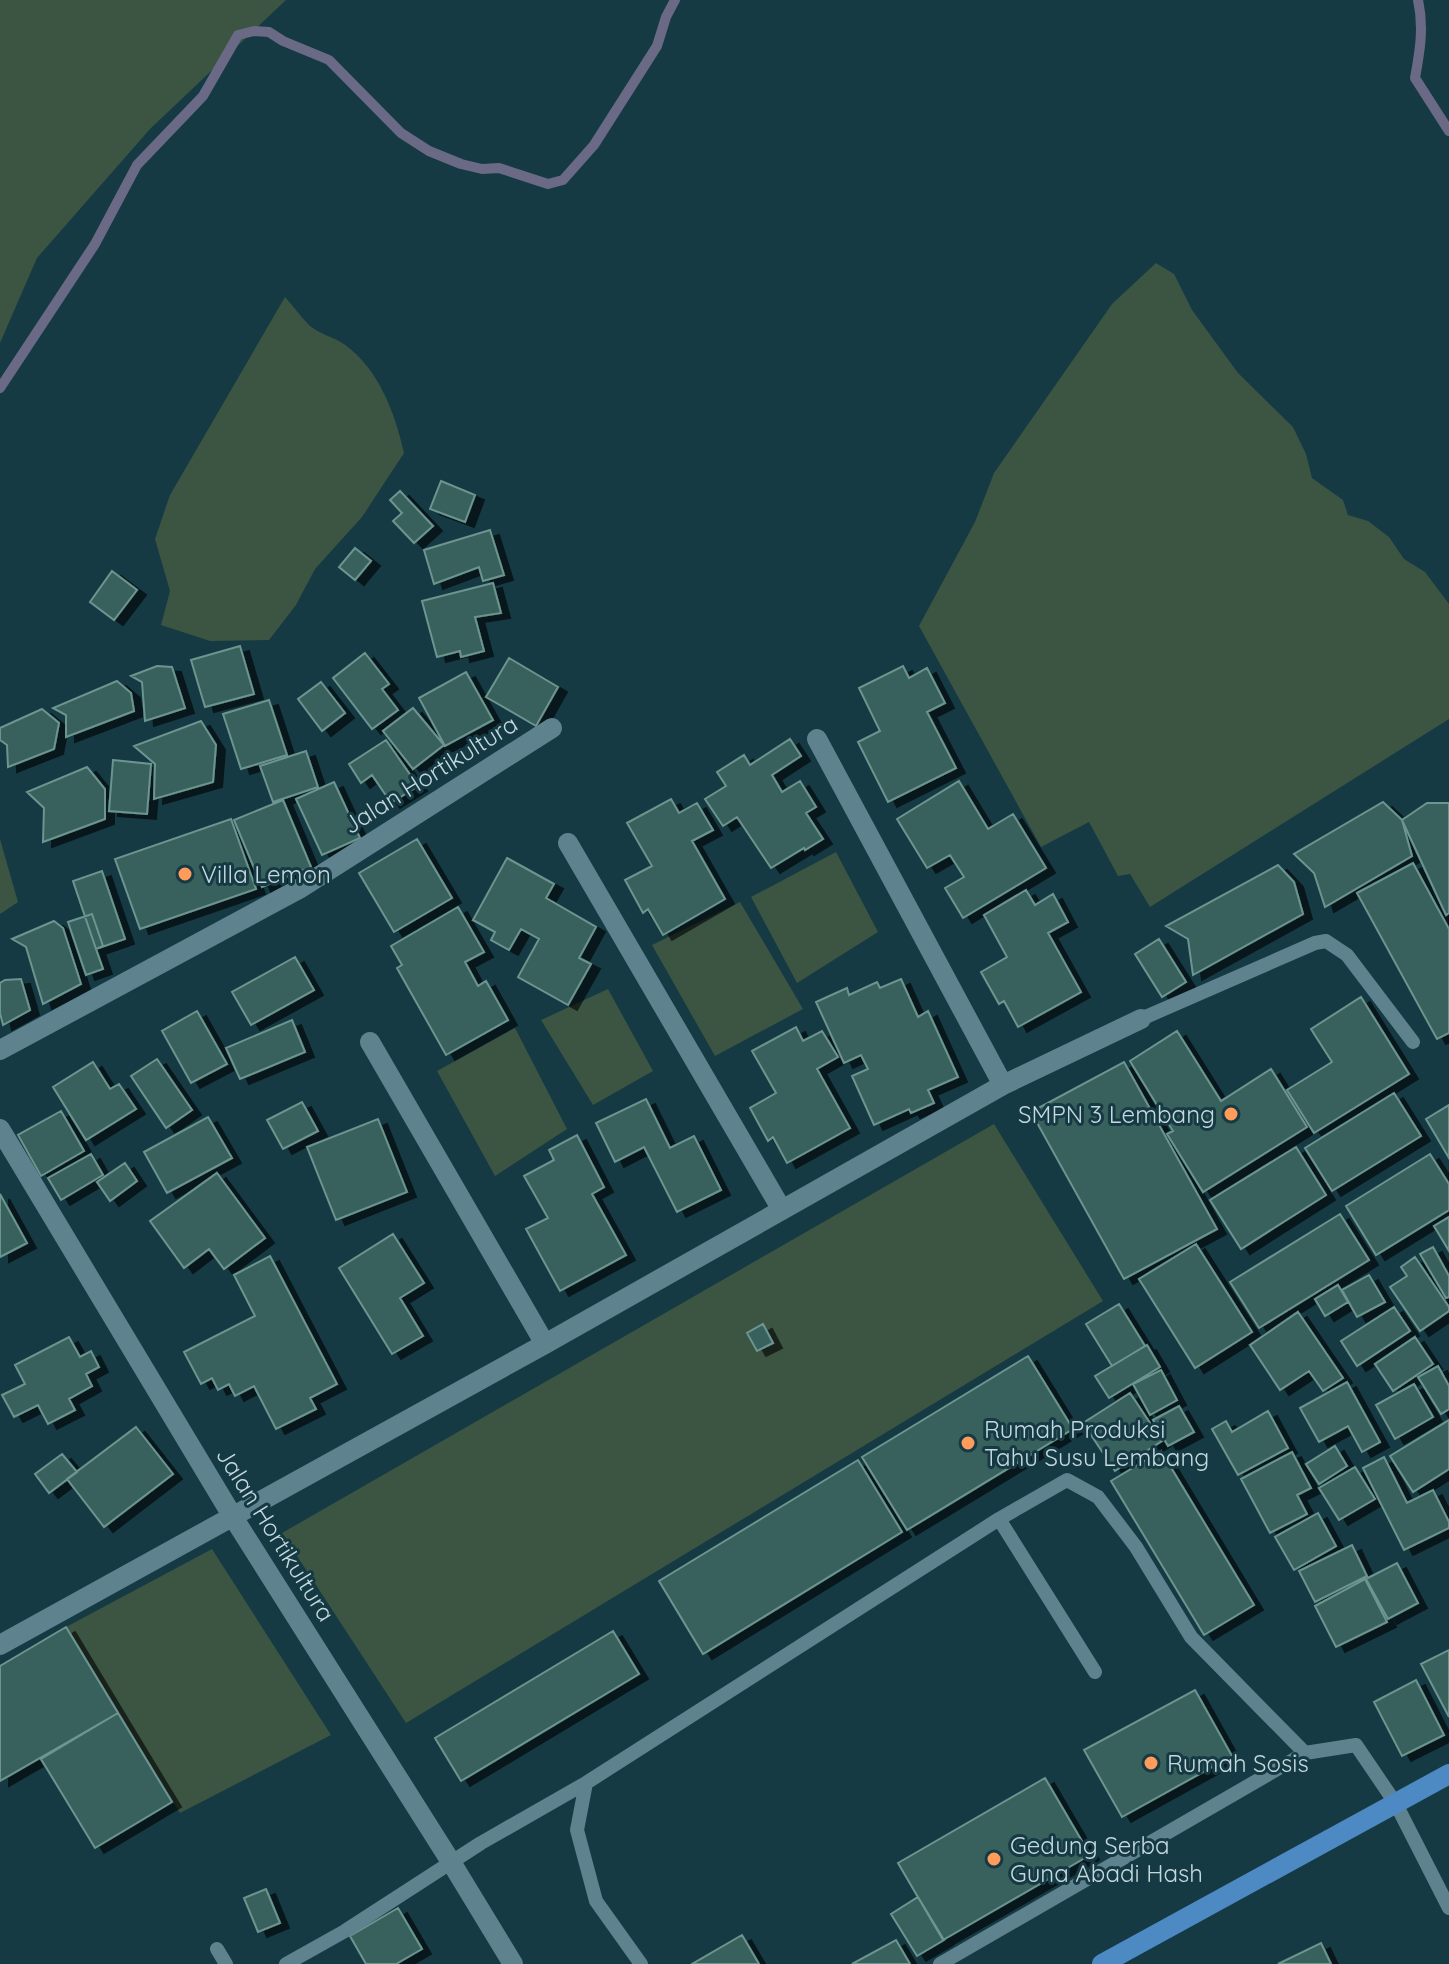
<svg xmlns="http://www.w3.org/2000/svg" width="1449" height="1964" font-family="Quicksand,sans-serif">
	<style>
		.green { fill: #3b5542 }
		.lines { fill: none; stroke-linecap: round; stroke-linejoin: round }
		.stream { stroke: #6b6a86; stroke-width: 10 }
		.building { fill: #38605b; stroke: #6c958f; stroke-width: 2; filter: url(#shadow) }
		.service { stroke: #5e838f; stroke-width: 14 }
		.minor { stroke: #5e838f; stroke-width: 20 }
		.primary { stroke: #4d8ac4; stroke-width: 20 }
		.poi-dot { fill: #ff9b5b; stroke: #153a44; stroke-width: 3 }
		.labels { text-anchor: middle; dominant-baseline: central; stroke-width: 6; stroke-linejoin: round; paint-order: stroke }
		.street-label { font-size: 24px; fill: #c4d8de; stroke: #153a44 }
		.poi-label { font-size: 24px; fill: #c4d8de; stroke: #153a44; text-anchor: start }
	</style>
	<defs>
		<filter id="shadow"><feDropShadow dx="9" dy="5" stdDeviation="0" flood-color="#0009"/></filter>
	</defs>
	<rect width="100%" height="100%" fill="#153a44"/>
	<path class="green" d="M0,0h286l-136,129 -113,129 -37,85z
		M1156,263l18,11 18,36 46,63 55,54 13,27 6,24 31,22 5,15 20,6 21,16 15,22 21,13 24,32v115l-299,188 -20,-33 -12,2 -29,-54 -48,25 -122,-221 56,-104 19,-49 118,-169z
		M285,297c8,9 16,20 25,29 10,8 23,11 34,18 35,25 51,69 60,109l-42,64 -47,52 -19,36 -27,35 -59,1 -49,-16 9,-34 -15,-52 15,-44z
		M0,839l18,63 -18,12z
		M836,852l42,80 -81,51 -46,-86z
		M740,902l63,107 -88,47 -63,-111z
		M608,989l45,82 -60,34 -52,-85z
		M515,1028l52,101 -72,47 -58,-105z
		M994,1124l109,177 -697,422 -124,-190z
		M212,1549l119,186 -151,78 -114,-186z"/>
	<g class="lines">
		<path class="stream" d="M1418,0c6,27 2,51 -3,78l34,53
			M0,388l95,-144 42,-79 66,-69 35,-61 16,-4 15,1 14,9 46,19 72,73 28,18 32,13 21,5 17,-1 49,16 15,-4 31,-35 63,-99 9,-29 9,-17"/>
	</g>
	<path class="building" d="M441,481l34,14 -10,27 -35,-13z
		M400,491l33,35 -19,17 -21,-22 9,-8 -12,-13z
		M490,530l14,45 -21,6 -4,-14 -45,17 -10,-34z
		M355,548l16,13 -16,19 -16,-13z
		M112,571l25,19 -23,30 -24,-18z
		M493,583l8,30 -26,4 9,34 -23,6 -1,-6 -23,6 -15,-56z
		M240,646l14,48 -49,13 -14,-47z
		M365,653l24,31 -7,5 16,21 -26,19 -39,-51z
		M509,658l49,29 -22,39 -50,-29z
		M157,666l15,1 13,41 -40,13 -3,-39 -11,-6z
		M903,666l6,12 18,-10 18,35 -18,9 29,56 -68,34 -30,-60 22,-11 -21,-43z
		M466,672l27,48 -48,26 -26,-48z
		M117,681l14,12 3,18 -68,26v-22l-13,-7z
		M321,682l24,31 -23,18 -24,-32z
		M269,700l18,55 -46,14 -18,-55z
		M413,708l31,37 -31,24 -30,-38z
		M42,709l17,14 -5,26 -46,18 -1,-22 -7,-5v-12z
		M201,721l15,24 -3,37 -59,17 1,-35 -21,-18z
		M790,739l11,17 -29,19 10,17 18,-11 16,26 -10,6 17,26 -18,11 -1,-2 -33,20 -34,-51 -14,9 -18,-27 21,-13 -9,-14 27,-17 6,10z
		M386,740l32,46 -27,17 -19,-28 -11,8 -12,-19z
		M306,751l12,36 -45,15 -13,-36z
		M113,760l38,4 -4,50 -38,-3z
		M87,767l18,22v30l-62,23 1,-34 -17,-16z
		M959,781l29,48 25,-15 33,54 -83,50 -18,-30 19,-11 -14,-22 -23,13 -30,-49z
		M334,782l26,56 -38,17 -26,-56z
		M671,799l8,14 18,-10 16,27 -21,11 33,58 -62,36 -15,-26 -5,4 -18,-33 27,-14 -25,-43z
		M283,800l28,67 -49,20 -28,-67z
		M1383,802l19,18 10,36 -87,51 -11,-34 -20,-19z
		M1427,803h22v110l-3,2 -44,-95z
		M231,819l25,70 -116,40 -25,-70z
		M417,839l35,59 -58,34 -35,-59z
		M507,858l47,26 -8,14 50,29 -17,31 12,6 -23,41 -50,-28 21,-38 -18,-10 -12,21 -18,-10 4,-8 -22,-12z
		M1413,863l36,66v104l-12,6 -80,-146z
		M1278,865l16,17 9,32 -110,61 -5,-36 -22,-13z
		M102,871l23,68 -29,10 -23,-68z
		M1026,890l9,15 18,-11 15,28 -20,11 33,59 -63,35 -14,-26 -5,3 -18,-32 26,-15 -23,-42z
		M458,907l26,45 -19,10 13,24 8,-5 22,39 -62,35 -49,-87 5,-3 -11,-19z
		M92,914l11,32 -7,3 7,20 -17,6 -18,-53z
		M54,921l9,7 18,56 -38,20 -17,-57 -14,-8z
		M1159,939l27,43 -24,15 -27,-43z
		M295,957l19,33 -63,35 -19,-33z
		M21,979l9,31 -27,15 -3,-12v-30l5,-3z
		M901,979l17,38 10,-6 30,66 -30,13 6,13 -23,10 -2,-4 -35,16 -22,-49 16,-7 -7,-14 -17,8 -28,-61 31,-14 2,7 28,-13 3,6z
		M1361,997l48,77 -95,59 -27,-43 45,-28 -21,-33z
		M197,1011l30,53 -36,19 -29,-52z
		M292,1020l13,32 -65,27 -14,-31z
		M796,1027l7,14 19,-10 16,26 -21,12 33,59 -63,35 -14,-26 -5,4 -18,-33 26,-15 -24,-42z
		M1177,1031l44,70 50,-32 36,58 -104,65 -36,-58 6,-3 -43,-70z
		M157,1059l35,51 -26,18 -35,-52z
		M93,1062l17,27 9,-5 17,25 -50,31 -33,-53z
		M1124,1062l93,167 -93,50 -93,-167z
		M1394,1093l27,43 -89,55 -27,-43z
		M646,1099l24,49 24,-12 27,54 -44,22 -33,-65 -29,15 -19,-39z
		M302,1102l16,29 -35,18 -16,-29z
		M1449,1105v53l-23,-39z
		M61,1111l23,40 -43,25 -23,-41z
		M208,1117l24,41 -65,35 -23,-41z
		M378,1119l29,73 -71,28 -29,-73z
		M577,1135l27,52 -12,7 34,61 -66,36 -34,-62 22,-11 -24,-42 30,-16 -5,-10z
		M1296,1147l30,48 -85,54 -31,-49z
		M91,1154l12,21 -42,25 -13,-22z
		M1430,1154l19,30v26l-73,45 -30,-49z
		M125,1163l12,18 -27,20 -13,-19z
		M217,1173l48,65 -41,31 -15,-20 -25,19 -34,-47z
		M0,1194l27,49 -27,14z
		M1340,1214l29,46 -110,68 -29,-46z
		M1449,1217v34l-15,-25z
		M393,1234l31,49 -24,15 23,38 -31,18 -53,-86z
		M1196,1244l56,88 -57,36 -56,-89z
		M1433,1247l16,29v21l-3,1 -26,-44z
		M270,1256l67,128 -27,14 6,11 -40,20 -22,-43 -19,10 -6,-12 -11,6 -6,-12 -11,6 -17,-32 71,-36 -21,-41z
		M1415,1257l34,50v4l-29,20 -30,-44 17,-11 -6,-9z
		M1369,1275l16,27 -28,15 -15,-27z
		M1338,1285l10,17 -23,14 -10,-17z
		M1119,1304l26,42 -33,20 -26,-42z
		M1394,1307l16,24 -53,35 -16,-25z
		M1298,1312l45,66 -20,13 -14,-20 -29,19 -30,-45z
		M763,1324l10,19 -16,8 -10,-18z
		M69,1337l11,20 11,-6 8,16 -13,7 6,12 -23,13 6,11 -27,14 -10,-19 -24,12 -12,-22 23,-11 -10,-19z
		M1415,1337l18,27 -40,27 -18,-27z
		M1147,1345l13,22 -51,31 -14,-22z
		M1028,1356l45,73 -166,101 -45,-73z
		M1438,1366l11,20v23l-8,5 -23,-37z
		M1161,1370l16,30 -27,15 -17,-31z
		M1347,1382l33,60 -18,10 -14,-26 -29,16 -19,-34z
		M1414,1384l19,33 -38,22 -19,-34z
		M1130,1393l32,48 -47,30 -32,-48z
		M1179,1406l15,26 -26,14 -15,-26z
		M1268,1411l20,37 -50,27 -26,-46 14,-8 6,11z
		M1449,1420v49l-36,23 -23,-36z
		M136,1427l37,47 -69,53 -37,-48z
		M1335,1446l12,20 -28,18 -13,-20z
		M1161,1451l93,154 -50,30 -93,-154z
		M1292,1452l19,36 -14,7 10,19 -37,19 -29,-54z
		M62,1454l15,18 -28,21 -14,-19z
		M1384,1457l23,46 26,-13 16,32v6l-45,22 -41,-82z
		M858,1460l44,72 -199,122 -44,-73z
		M1355,1467l20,32 -36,21 -20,-32z
		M1318,1513l18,33 -42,24 -19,-33z
		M1352,1545l15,31 -52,26 -16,-31z
		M1397,1563l21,40 -30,16 -22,-40z
		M1365,1579l22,43 -51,25 -21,-41z
		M66,1627l52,86 -118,68v-115z
		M613,1631l26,43 -178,107 -26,-43z
		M1449,1650v67l-28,-53z
		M1416,1680l28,55 -42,21 -28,-54z
		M1195,1690l37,66 -110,61 -38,-67z
		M118,1713l54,89 -77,46 -54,-89z
		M1045,1778l45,77 -147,85 -45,-77z
		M266,1889l14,34 -22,9 -14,-34z
		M918,1897l26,43 -27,16 -26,-42z
		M398,1908l24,41 -26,15h-30l-16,-28z
		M742,1935l17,29h-67z
		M896,1940l14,24h-58z
		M1321,1943l10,21h-53z"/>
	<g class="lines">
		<path class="service" d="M1141,1019l174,-76 11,-2 21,14 66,87
			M999,1519l96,153
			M586,1783l-9,47 19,71 45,63
			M217,1949l9,15
			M286,1964l59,-33 136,-88 105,-60 413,-264 68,-39 31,17 38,50 55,90 114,116
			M940,1964l365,-211 51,-8 40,59 53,104"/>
		<path class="minor" d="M568,843l214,367
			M370,1042l175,302
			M0,1050l299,-161 253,-161
			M1003,1085l138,-66
			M0,1129l233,388 218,345 62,102
			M0,1645l545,-301 458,-259 -186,-346"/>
		<path class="primary" d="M1102,1964l347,-190"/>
	</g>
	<g class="poi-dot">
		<circle cx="185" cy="874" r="8"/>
		<circle cx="1231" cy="1114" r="8"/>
		<circle cx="968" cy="1443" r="8"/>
		<circle cx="1151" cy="1763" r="8"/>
		<circle cx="994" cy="1859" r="8"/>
	</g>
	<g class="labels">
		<g class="street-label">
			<text transform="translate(430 774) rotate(-32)">Jalan Hortikultura</text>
			<text transform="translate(276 1534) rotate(58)">Jalan Hortikultura</text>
		</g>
		<g class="poi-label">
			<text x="201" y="874">Villa Lemon</text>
			<text x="1215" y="1114" text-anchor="end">SMPN 3 Lembang</text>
			<text x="984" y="1429">Rumah Produksi<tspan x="984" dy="28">Tahu Susu Lembang</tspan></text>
			<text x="1167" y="1763">Rumah Sosis</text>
			<text x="1010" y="1845">Gedung Serba<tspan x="1010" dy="28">Guna Abadi Hash</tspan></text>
		</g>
	</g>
</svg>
